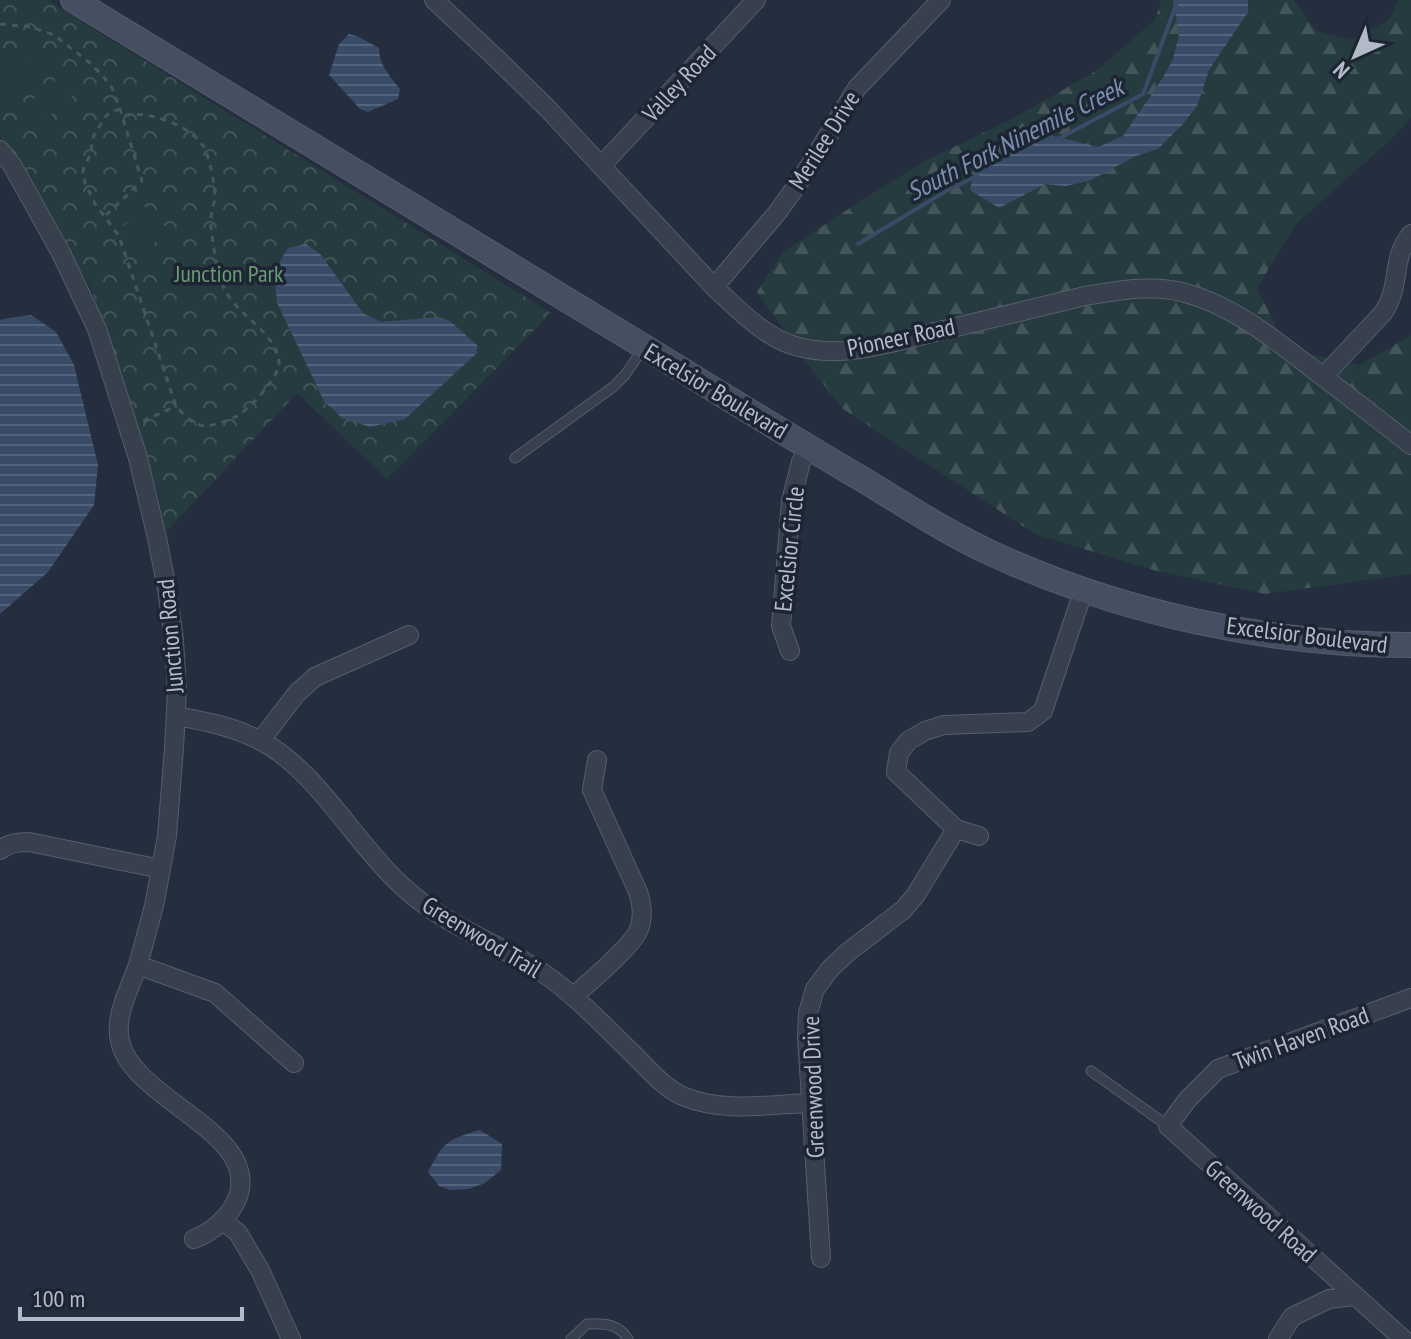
<svg xmlns="http://www.w3.org/2000/svg" width="1411" height="1339" font-family="'PT Sans Narrow',sans-serif">
	<style>
		.forest { fill: url(#forest-firs) }
		.park { fill: url(#park-crowns) }
		.pitch { fill: #263b3f }
		.water { fill: url(#water-rules) }
		.lines { fill: none; stroke-linecap: round; stroke-linejoin: round }
		.stream { stroke: #394b67; stroke-width: 4 }
		.service-casing { stroke: #565e6c; stroke-width: 11 }
		.minor-casing { stroke: #565e6c; stroke-width: 20 }
		.secondary-casing { stroke: #565e6c; stroke-width: 26 }
		.path { stroke: #44585c; stroke-width: 3; stroke-dasharray: 6 6; stroke-linecap: butt }
		.service { stroke: #38404e; stroke-width: 9 }
		.minor { stroke: #38404e; stroke-width: 18 }
		.secondary { stroke: #464f61; stroke-width: 24 }
		.labels { text-anchor: middle; dominant-baseline: central; stroke-width: 7; stroke-linejoin: round; paint-order: stroke }
		.street-label { font-size: 24px; fill: #b3bbc9; stroke: #1d2533 }
		.park-label { font-size: 24px; fill: #6a9a76; stroke: #1d2533 }
		.water-label { font-size: 26px; font-style: italic; fill: #7b90b1; stroke: #1d2533 }
	</style>
	<defs>
		<pattern id="forest-firs" width="22" height="20" patternUnits="userSpaceOnUse" patternTransform="scale(2)"><rect width="22" height="20" fill="#263b3f"/><path d="M5 1l3.5 6h-7zM16 11l3.5 6h-7z" fill="#435559"/></pattern>
		<pattern id="park-crowns" width="20" height="18" patternUnits="userSpaceOnUse" patternTransform="scale(2)"><rect width="20" height="18" fill="#263b3f"/><path d="M2 6a3 3 0 1 1 6 0M12 15a3 3 0 1 1 6 0" fill="none" stroke="#435559"/></pattern>
		<pattern id="water-rules" width="6" height="5" patternUnits="userSpaceOnUse" patternTransform="scale(2)"><rect width="6" height="5" fill="#394b67"/><path d="M0 2.5h6" fill="none" stroke="#53637b"/></pattern>
	</defs>
	<rect width="100%" height="100%" fill="#242e3e"/>
	<path class="forest" d="M1161,0h132l24,31 34,9 38,-20 9,-20h13v118l-21,22 -94,84 -39,64 30,61 73,16 51,-30v239l-146,20 -112,-24 -118,-36 -192,-125 -30,-38 -56,-79 25,-39 68,-45 75,-47 89,-43 82,-47 59,-51z"/>
	<path class="park" d="M0,0h47l504,313 -164,166 -90,-86 -131,139 -8,-39 -67,-205 -91,-152z"/>
	<path class="pitch" d="M35,53l16,18 -41,34 -10,-12v-11z
		M57,79l15,18 -41,34 -15,-18z
		M144,206l24,23 -21,22 -25,-23z"/>
	<path class="water" d="M1173,0h75v12l-39,58 -12,36 -14,18 -25,25 -22,7 -47,25 -24,5 -20,-2 -46,24 -29,-18 5,-20 25,-15 46,-21 52,13 25,-11 39,-57 11,-20 6,-24z
		M349,34l8,2 22,12c0,17 11,28 21,41l-2,10 -30,13 -8,-3 -31,-34 10,-31z
		M306,244l14,10 43,59 18,9 58,-5 11,4 28,25 -3,9 -70,64 -35,8 -28,-9 -18,-17 -47,-98 -3,-32 14,-23z
		M31,315l25,17 18,33 24,100 -4,40 -46,67 -48,42v-293l2,-2z
		M480,1130l22,14 -1,26 -16,13 -17,6 -18,1 -11,-4 -11,-14c17,-31 18,-32 52,-42z"/>
	<g class="lines">
		<path class="stream" d="M1058,139l85,-45 35,-94
			M858,244l90,-54 29,-14"/>
		<g class="service-casing">
			<path id="service" d="M515,458l98,-71 12,-12 19,-28
				M1091,1071l77,55
				M571,1339l16,-15c17,-1 32,0 41,15"/>
		</g>
		<g class="minor-casing">
			<path id="minor" d="M434,0l62,58 52,51 166,178c23,21 48,48 78,58 51,17 106,-5 156,-16 45,-11 91,-22 137,-33 31,-5 65,-12 97,-4 48,12 88,44 127,74 34,26 68,52 102,79
				M0,150l12,15 49,88 36,76 41,129 19,80 10,51 7,51 3,51 -3,57 -7,88 -13,70 -16,59 77,28 79,70
				M601,166l155,-166
				M714,287l63,-74 25,-35 55,-90 84,-88
				M1323,377l60,-64c19,-28 7,-53 28,-79
				M790,651l-9,-25 10,-125 10,-39 8,-14
				M176,716c28,5 55,10 81,23 57,27 97,103 144,146 38,36 84,53 128,79 39,23 69,56 101,87 16,15 34,38 55,46 39,16 86,7 127,6
				M261,740l36,-47 18,-16 94,-42
				M979,836l-23,-7 -60,-57 3,-19 9,-12 17,-10 19,-6 84,-3 15,-11 41,-122
				M0,850c9,-7 18,-8 29,-8l132,27
				M138,965c-8,23 -24,51 -18,76 12,59 144,92 117,158 -8,19 -25,33 -43,40
				M574,996c15,-14 59,-50 65,-67 5,-13 3,-25 -1,-37l-46,-102 5,-30
				M222,1220l16,13 22,37 31,69
				M821,1258l-14,-221 1,-24 7,-24 15,-20 18,-17 55,-42 12,-14 41,-67
				M1278,1339l14,-22 37,-18 25,-3
				M1403,1339l-235,-213 20,-27 30,-30 193,-71"/>
		</g>
		<g class="secondary-casing">
			<path id="secondary" d="M73,0c179,109 358,217 537,326 84,51 167,103 252,153 43,26 85,54 131,75 128,59 277,91 418,91"/>
		</g>
		<path class="path" d="M0,24l31,3 23,8 36,28 13,13 9,12 8,21 22,72 -37,35
			M120,109l-9,3 -5,4 -12,19 -4,20 -7,15 2,13 10,21 24,32 57,170c7,8 18,20 30,20 5,0 24,-6 29,-9 13,-6 45,-40 44,-55 -2,-29 -42,-47 -54,-72 -7,-14 -15,-56 -14,-72 0,-8 4,-15 4,-23 0,-10 -6,-39 -11,-48 -7,-11 -22,-21 -34,-25 -15,-6 -31,-10 -47,-6
			M143,421l33,-15"/>
		<use href="#service" class="service"/>
		<use href="#minor" class="minor"/>
		<use href="#secondary" class="secondary"/>
	</g>
	<g class="labels">
		<g class="street-label">
			<text transform="translate(679 83) rotate(-47)">Valley Road</text>
			<text transform="translate(824 140) rotate(-58)">Merilee Drive</text>
			<text transform="translate(901 337) rotate(-12)">Pioneer Road</text>
			<text transform="translate(716 391) rotate(31)">Excelsior Boulevard</text>
			<text transform="translate(789 549) rotate(-84)">Excelsior Circle</text>
			<text transform="translate(1307 635) rotate(7)">Excelsior Boulevard</text>
			<text transform="translate(170 636) rotate(-95)">Junction Road</text>
			<text transform="translate(482 937) rotate(31)">Greenwood Trail</text>
			<text transform="translate(1301 1038) rotate(-20)">Twin Haven Road</text>
			<text transform="translate(813 1087) rotate(-92)">Greenwood Drive</text>
			<text transform="translate(1261 1211) rotate(42)">Greenwood Road</text>
		</g>
		<g class="park-label">
			<text x="229" y="273">Junction Park</text>
		</g>
		<g class="water-label">
			<text transform="translate(1015 139) rotate(-27)">South Fork Ninemile Creek</text>
		</g>
	</g>
	<g transform="translate(1355 56) rotate(224)" stroke="#1d2533" stroke-width="6" paint-order="stroke">
	<path d="M0-6L14 30L0 20L-14 30Z" fill="#b3bbc9"/>
	<text y="-12" font-size="22" font-weight="bold" text-anchor="middle" fill="#b3bbc9">N</text>
	</g>
	<path d="M20 1307v12h222v-12" fill="none" stroke="#b3bbc9" stroke-width="4"/>
	<text x="32" y="1307" font-size="24" fill="#b3bbc9" stroke="#1d2533" stroke-width="6" paint-order="stroke">100 m</text>
</svg>
